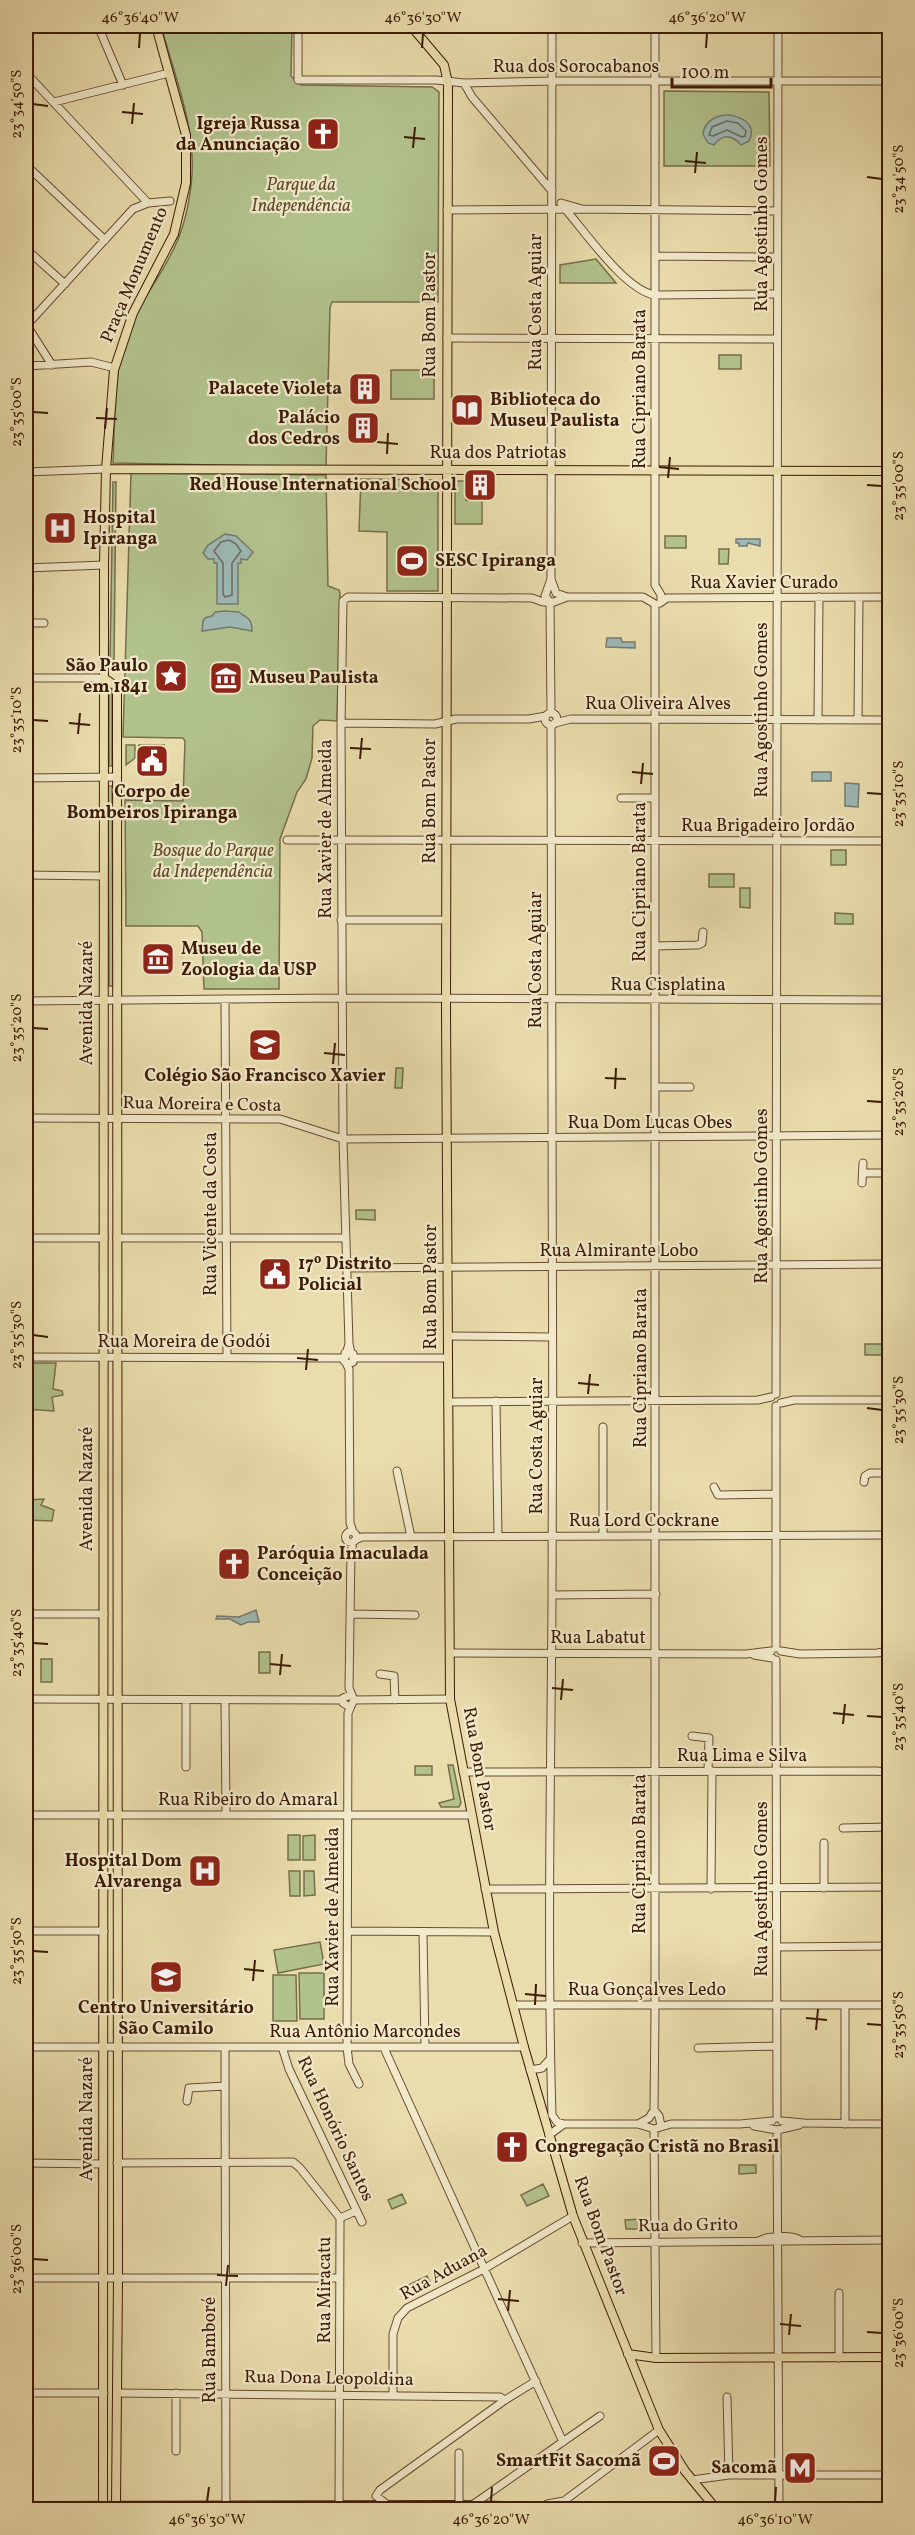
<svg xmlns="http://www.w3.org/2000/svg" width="915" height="2535" font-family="Vollkorn,serif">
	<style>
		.green { fill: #b2c28d; stroke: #776e4a; stroke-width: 1.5 }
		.water { fill: #9db9b5; stroke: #767a6f; stroke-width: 1.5 }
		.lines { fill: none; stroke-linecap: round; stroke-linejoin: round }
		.shore { stroke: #6c6a5e; stroke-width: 1.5 }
		.minor-casing { stroke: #684c30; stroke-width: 9 }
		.major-casing { stroke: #3c1b06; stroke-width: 10 }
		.minor { stroke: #f1e9ca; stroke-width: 7 }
		.major { stroke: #eaddad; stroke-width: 8 }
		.ticks { fill: none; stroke: #3c1b06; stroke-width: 2 }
		.labels { text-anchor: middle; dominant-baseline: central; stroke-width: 4.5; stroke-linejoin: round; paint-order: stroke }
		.street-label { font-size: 18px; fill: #3c1b06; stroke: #f1e9ca }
		.poi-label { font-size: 18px; font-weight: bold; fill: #3c1b06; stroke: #f1e9ca; text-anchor: end }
		.park-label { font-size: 18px; font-style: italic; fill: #5f4d2e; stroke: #f1e9ca }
		.neatline { fill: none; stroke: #3c1b06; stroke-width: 2 }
		.ticks-label { font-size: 15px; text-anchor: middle; fill: #3c1b06 }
	</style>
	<rect width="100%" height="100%" fill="#eaddad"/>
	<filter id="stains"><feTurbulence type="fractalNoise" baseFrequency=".00333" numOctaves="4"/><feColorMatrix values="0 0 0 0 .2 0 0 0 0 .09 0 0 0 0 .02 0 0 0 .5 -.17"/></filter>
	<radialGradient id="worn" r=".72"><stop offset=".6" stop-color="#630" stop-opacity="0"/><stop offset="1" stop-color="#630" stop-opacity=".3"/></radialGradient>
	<path class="green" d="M161,26h131l-1,50 10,9 131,2 7,5 -1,210h-106l-2,6 -4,159 -213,-4c2,-42 0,-87 13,-127 9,-29 31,-53 44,-80 12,-21 18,-46 21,-70 7,-55 -16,-108 -30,-160z
		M664,91l105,1 1,74h-106z
		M596,259l20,24h-56v-18z
		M719,355h22v14h-22z
		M391,370h43v29h-43z
		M131,473l195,2 2,111 11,4 1,3 -3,128 -17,-1 -7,6 -1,32 -6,21 -9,13 -17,47 -1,150h-75l-2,-57 -4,-6h-72l-1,-126 58,1 2,-60 -2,-3 -60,-1z
		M361,479l77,1v111h-51v-59l-28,-1z
		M455,481h11v19h16v24h-27z
		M113,482h3l-2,179h-4z
		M665,536h21v12h-21z
		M719,549h10l-1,15h-9z
		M109,690h3v76h-3z
		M126,745h9v13l-9,7z
		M139,745h25v12h-25z
		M108,786h4l1,200h-4z
		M831,850h15v15h-15z
		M709,874h25v13h-25z
		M740,888h10v20l-10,-1z
		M835,913l18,1v10h-18z
		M396,1068h7l-1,20h-7z
		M356,1210h19v10l-19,-1z
		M865,1344h21v11h-21z
		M26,1363h30l-3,26 9,2 1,4 -11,2 2,14 -28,-2z
		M44,1499l-3,6 13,5 -2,11 -26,-1v-20z
		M259,1652h11v21h-11z
		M41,1659h11v23h-11z
		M448,1765h5l8,38 -2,4h-18l-2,-4 15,-4z
		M415,1766h17v9h-17z
		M288,1835h12v25h-12z
		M315,1835v25h-12v-24z
		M289,1871h11v25h-10z
		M304,1871h10l1,24 -11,1z
		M320,1942l4,22 -46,9 -4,-23z
		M299,1973h25v46h-24z
		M273,1975h23l1,46h-24z
		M739,2165h17v8l-17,1z
		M543,2184l6,12 -22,10 -6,-11z
		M402,2194l4,9 -14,6 -4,-9z
		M643,2219v10h-17l-1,-9z
		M427,2276l4,8 -25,12 -4,-8z"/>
	<path class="water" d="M729,115c14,2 28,10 20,26l-8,4c-9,-10 -18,-12 -27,0l-6,-2 -5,-9c2,-14 14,-19 26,-19z
		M225,534l11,2 17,16 -6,8 -6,-1v4h-3v41h-21v-41h-3v-4h-6l-5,-6 5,-8z
		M736,539h24v7l-12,-3 -1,3h-8v-3h-3z
		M225,611l14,1c8,7 13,5 13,19l-22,-4 -28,4 1,-10 2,-3 7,-2 3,-4z
		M607,638h14l1,4h13v6l-29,-1z
		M812,772h19v9h-19z
		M845,783l14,1 -1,23 -13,-1z
		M256,1610l3,12h-11l-7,3 -11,-6h-14l1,-3 22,1z"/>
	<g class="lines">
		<path class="shore" d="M727,121l11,2 8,8 -1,5 -3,1 -15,-7 -14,6 -4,-1 3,-8z
			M229,540l7,4 5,7 -9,12v32l-7,2 -2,-3v-31l-9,-12 7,-9z"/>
		<g class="minor-casing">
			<path id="minor" d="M98,26l25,59
				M298,26v54h138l28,3 89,-2h337
				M655,26v559l6,10v6
				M348,28h65
				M26,73l122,130 22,-2
				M464,83l8,14 80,94
				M54,102l115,-29
				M26,165l79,75
				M582,209l195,2
				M447,210l135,-1 -21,-6
				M566,210c20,23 60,81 89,85l122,-1
				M26,249l39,35
				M655,256l122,1
				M26,324l26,41
				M26,326l107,-117 15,-6
				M447,338l330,1
				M26,366l65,-4 24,6
				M26,472l80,-3
				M26,568l78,-3
				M551,579l5,14 11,4
				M660,603l7,-5 223,-1
				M26,623h18
				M26,678h78
				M551,713l-1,-111 -5,-6 6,-17 1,-553
				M545 719a6 6 0 1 1 12 0a6 6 0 1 1-12 0Z
				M818,720l1,-123
				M858,720l1,-123
				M341,723l94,1 21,-5h73l17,-3
				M555,723l16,-4 319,1
				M551,725c0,291 3,582 1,873 -1,173 -5,345 0,517l5,7 7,2
				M26,778l91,-1
				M621,798h34
				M287,840l603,1
				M26,875l78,1
				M341,920h105
				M655,946l43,-1 4,-2 1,-11
				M225,999l2,358
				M26,1001l316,-3 548,2
				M655,1087h35
				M26,1118l254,1 63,20 547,-4
				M863,1173h27
				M862,1183l1,-20
				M26,1238h78
				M117,1238h229
				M348,1268l542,-4
				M448,1336l104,1
				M345,1353l8,1v8l-5,2 -4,-3 5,-17
				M351,1353l-2,-9 -6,-205 -2,-413 2,-125 5,-4 184,1 11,4h11l13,-5h76l12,7
				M26,1357l317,1
				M355,1358h93
				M346,1363l3,6 1,154 3,9
				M776,1394l2,-1368
				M496,1401l2,136
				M448,1402l310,-2 13,-3
				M781,1403l13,-3h96
				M397,1471l14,66
				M864,1482l1,-6 5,-3h20
				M714,1487l4,8 58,-1
				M345.5 1537a5.5 5.5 0 1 1 11 0a5.5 5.5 0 1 1-11 0Z
				M603,1536v-109
				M355,1540l7,-3 528,-2
				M552,1595l104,-1
				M26,1614h78
				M350,1614l65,1
				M776,1648v-242
				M781,1651l19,3 77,-1 13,-2
				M451,1653l295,1 25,-3
				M754,1655l18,3
				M776,1660l1,458
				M380,1674l14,2 1,24
				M351,1695l-8,3v5l5,3h3l3,-6 -5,-12 2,-136 2,-10
				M26,1699l317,1
				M186,1700v67
				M225,1700l1,115
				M354,1700l96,-1
				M351,1706l-3,7 -1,334 2,17 10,20
				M692,1736l17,2 -1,33
				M463,1772l414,-1 13,2
				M26,1815h444
				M843,1828l47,-1
				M824,1888v-45
				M485,1889l405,-2
				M711,1889l1,-118
				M26,1931h78
				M349,1931l145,1
				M423,1933l2,114
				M777,1947l113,-1
				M513,2005h377
				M845,2005v119
				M26,2047h498
				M225,2047l1,462
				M282,2047l7,22 73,153
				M384,2048l179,394
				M698,2048l79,-2
				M530,2070l12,-2 8,-9
				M187,2101l2,-13 36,-2
				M654,2110l5,6 2,10
				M782,2121l22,2 86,1
				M638,2124l11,-6 5,-8 1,-97v-1409
				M754,2126l23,4 22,-5
				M654,2129l2,229
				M777,2130l2,380
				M549,2135l15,-11h74l16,5 17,-5h69l32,-3
				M26,2163l77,1
				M117,2163l176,-1 7,6 40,50v7l-1,285
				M340,2218l16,-7
				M759,2241c9,-6 32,-6 41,-1
				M582,2243l308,-3
				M26,2278h313
				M839,2358v-65
				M26,2393h78
				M117,2393l383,4 5,3
				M393,2395v-61l5,-16 9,-10 77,-39 89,-53
				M727,2397l2,78
				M176,2451v-58
				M692,2480l37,-5h161
				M388,2505l-12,-9 4,-6 125,-90 31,-19
				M459,2505v-52
				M465,2510l135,-94
				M538,2510l9,-6 17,-3 95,-71"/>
		</g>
		<g class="major-casing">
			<path id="major" d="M411,26l33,39 4,18 -2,928 4,688 44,233 30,115 49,169 86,214 26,41 32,39
				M106,469l784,2
				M104,678l13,9 1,1592 -2,226
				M628,2354l28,4 234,-1
				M103,2505l1,-1940 2,-96 8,-99 19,-57 41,-79 12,-51v-48l-30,-109
				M26,2506l433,-1 46,1 14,4"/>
		</g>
		<use href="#minor" class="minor"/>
		<use href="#major" class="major"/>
	</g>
	<path class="ticks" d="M139,48l1,-15M422,48l1,-15M706,48l1,-15M33,104l15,2M122,112l21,2M132,124l2,-21M404,137l21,2M413,148l2,-21M685,161l21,2M695,173l2,-21M867,177l15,2M33,412l15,1M96,418l21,1M105,429l2,-21M377,442l21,2M387,454l1,-21M659,467l20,2M668,478l2,-21M867,485l15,1M33,720l15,1M69,723l21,2M78,734l2,-21M350,748l21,1M360,759l2,-21M632,772l21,2M641,784l2,-21M867,793l15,1M33,1028l15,1M324,1053l21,2M333,1064l2,-21M605,1078l21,1M615,1089l1,-21M867,1101l15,1M33,1335l15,2M297,1358l21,2M306,1370l2,-21M578,1383l21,2M588,1394l2,-20M867,1408l15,2M33,1643l15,1M270,1664l21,2M280,1675l2,-21M552,1688l21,2M561,1700l2,-21M833,1713l21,2M867,1716l15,1M843,1724l2,-20M33,1951l15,1M244,1969l20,2M253,1981l2,-21M525,1994l21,2M535,2005l1,-21M806,2018l21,2M867,2024l15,1M816,2030l2,-21M33,2259l15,1M217,2275l21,1M226,2286l2,-21M498,2299l21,2M508,2311l2,-21M780,2324l21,2M867,2332l15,1M789,2335l2,-21M207,2502l2,-15M491,2502l1,-15M775,2502l1,-15"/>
	<defs>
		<g id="church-square" transform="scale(1.725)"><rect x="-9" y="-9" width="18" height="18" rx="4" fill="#8f2418" stroke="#f1e9ca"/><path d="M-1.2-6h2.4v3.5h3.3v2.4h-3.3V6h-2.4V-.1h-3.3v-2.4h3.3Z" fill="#fff"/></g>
		<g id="building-square" transform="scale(1.725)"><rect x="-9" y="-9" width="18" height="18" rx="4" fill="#8f2418" stroke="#f1e9ca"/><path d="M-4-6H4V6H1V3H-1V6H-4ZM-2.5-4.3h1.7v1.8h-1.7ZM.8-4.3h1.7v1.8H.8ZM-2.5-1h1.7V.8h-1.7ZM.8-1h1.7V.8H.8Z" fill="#fff"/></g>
		<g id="library-square" transform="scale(1.725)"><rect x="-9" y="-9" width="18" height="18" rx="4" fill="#8f2418" stroke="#f1e9ca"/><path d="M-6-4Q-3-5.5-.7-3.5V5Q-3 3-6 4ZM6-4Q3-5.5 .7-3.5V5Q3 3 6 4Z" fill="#fff"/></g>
		<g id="hospital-square" transform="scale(1.725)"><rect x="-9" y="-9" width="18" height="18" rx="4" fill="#8f2418" stroke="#f1e9ca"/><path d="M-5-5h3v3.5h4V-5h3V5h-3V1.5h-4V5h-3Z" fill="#fff"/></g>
		<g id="stadium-square" transform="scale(1.725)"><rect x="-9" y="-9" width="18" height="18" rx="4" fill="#8f2418" stroke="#f1e9ca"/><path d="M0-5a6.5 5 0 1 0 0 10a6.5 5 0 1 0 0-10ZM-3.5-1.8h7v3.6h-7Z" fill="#fff"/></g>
		<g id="sight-square" transform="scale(1.725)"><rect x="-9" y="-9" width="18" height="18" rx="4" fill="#8f2418" stroke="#f1e9ca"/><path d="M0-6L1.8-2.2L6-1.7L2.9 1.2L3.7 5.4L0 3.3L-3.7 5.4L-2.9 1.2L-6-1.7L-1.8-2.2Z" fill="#fff"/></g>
		<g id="museum-square" transform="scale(1.725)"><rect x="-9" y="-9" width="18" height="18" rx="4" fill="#8f2418" stroke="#f1e9ca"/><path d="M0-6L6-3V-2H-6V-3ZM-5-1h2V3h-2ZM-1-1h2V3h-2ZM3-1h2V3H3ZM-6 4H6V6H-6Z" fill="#fff"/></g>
		<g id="civic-square" transform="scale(1.725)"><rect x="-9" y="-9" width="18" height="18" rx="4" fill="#8f2418" stroke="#f1e9ca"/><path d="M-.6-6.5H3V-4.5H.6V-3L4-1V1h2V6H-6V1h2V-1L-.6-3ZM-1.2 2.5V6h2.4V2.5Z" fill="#fff"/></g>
		<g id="school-square" transform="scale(1.725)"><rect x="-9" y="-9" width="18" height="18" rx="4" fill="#8f2418" stroke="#f1e9ca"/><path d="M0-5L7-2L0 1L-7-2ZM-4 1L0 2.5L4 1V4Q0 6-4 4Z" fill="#fff"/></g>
		<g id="university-square" transform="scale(1.725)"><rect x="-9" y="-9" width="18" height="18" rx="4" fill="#8f2418" stroke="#f1e9ca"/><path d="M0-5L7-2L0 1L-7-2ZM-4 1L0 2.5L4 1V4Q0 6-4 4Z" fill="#fff"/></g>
		<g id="metro-square" transform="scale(1.725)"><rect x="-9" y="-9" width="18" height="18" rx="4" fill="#8f2418" stroke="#f1e9ca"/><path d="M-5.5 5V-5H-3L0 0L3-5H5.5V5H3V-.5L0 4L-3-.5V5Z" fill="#fff"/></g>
	</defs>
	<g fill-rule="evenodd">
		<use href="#church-square" x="323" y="134"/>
		<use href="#building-square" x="365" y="389"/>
		<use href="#library-square" x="467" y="410"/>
		<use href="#building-square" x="363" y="428"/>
		<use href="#building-square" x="480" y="485"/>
		<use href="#hospital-square" x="60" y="528"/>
		<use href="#stadium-square" x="412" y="561"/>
		<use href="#sight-square" x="171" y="676"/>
		<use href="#museum-square" x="226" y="678"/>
		<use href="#civic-square" x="152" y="761"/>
		<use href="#museum-square" x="158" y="959"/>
		<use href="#school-square" x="265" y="1045"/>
		<use href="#civic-square" x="275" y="1274"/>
		<use href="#church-square" x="234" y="1564"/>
		<use href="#hospital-square" x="205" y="1871"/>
		<use href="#university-square" x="166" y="1977"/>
		<use href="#church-square" x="512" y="2147"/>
		<use href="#stadium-square" x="664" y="2461"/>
		<use href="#metro-square" x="800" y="2468"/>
	</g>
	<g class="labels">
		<g class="street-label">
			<text x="576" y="67">Rua dos Sorocabanos</text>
			<text transform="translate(762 224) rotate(-90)">Rua Agostinho Gomes</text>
			<text transform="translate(135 275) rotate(-67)">Praça Monumento</text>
			<text transform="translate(536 302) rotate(-90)">Rua Costa Aguiar</text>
			<text transform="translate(430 315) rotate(-90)">Rua Bom Pastor</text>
			<text transform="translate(640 389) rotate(-90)">Rua Cipriano Barata</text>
			<text x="498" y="453">Rua dos Patriotas</text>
			<text x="764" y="583">Rua Xavier Curado</text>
			<text x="658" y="704">Rua Oliveira Alves</text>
			<text transform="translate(762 710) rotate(-90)">Rua Agostinho Gomes</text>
			<text transform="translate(430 801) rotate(-90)">Rua Bom Pastor</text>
			<text x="768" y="826">Rua Brigadeiro Jordão</text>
			<text transform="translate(326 829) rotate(-90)">Rua Xavier de Almeida</text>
			<text transform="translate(640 882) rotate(-90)">Rua Cipriano Barata</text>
			<text transform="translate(536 960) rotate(-90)">Rua Costa Aguiar</text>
			<text x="668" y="985">Rua Cisplatina</text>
			<text transform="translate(87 1003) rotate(-90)">Avenida Nazaré</text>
			<text transform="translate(202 1105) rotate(1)">Rua Moreira e Costa</text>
			<text x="650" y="1123">Rua Dom Lucas Obes</text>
			<text transform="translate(762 1196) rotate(-90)">Rua Agostinho Gomes</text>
			<text transform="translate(211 1214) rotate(-90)">Rua Vicente da Costa</text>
			<text x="619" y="1251">Rua Almirante Lobo</text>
			<text transform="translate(431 1287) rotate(-90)">Rua Bom Pastor</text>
			<text x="184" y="1342">Rua Moreira de Godói</text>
			<text transform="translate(641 1368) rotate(-90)">Rua Cipriano Barata</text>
			<text transform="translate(537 1446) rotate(-90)">Rua Costa Aguiar</text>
			<text transform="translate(87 1489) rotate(-90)">Avenida Nazaré</text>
			<text x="644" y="1521">Rua Lord Cockrane</text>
			<text x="598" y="1638">Rua Labatut</text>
			<text x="742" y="1756">Rua Lima e Silva</text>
			<text transform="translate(479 1769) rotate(80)">Rua Bom Pastor</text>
			<text x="248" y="1800">Rua Ribeiro do Amaral</text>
			<text transform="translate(640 1854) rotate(-90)">Rua Cipriano Barata</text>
			<text transform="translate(762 1889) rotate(-90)">Rua Agostinho Gomes</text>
			<text transform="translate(333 1917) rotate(-90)">Rua Xavier de Almeida</text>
			<text x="647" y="1990">Rua Gonçalves Ledo</text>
			<text x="365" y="2032">Rua Antônio Marcondes</text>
			<text transform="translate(87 2119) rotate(-90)">Avenida Nazaré</text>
			<text transform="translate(335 2129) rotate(65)">Rua Honório Santos</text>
			<text transform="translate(688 2226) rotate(-1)">Rua do Grito</text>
			<text transform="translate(600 2236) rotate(70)">Rua Bom Pastor</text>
			<text transform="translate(444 2273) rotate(-29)">Rua Aduana</text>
			<text transform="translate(325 2290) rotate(-90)">Rua Miracatu</text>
			<text transform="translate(210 2350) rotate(-90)">Rua Bamboré</text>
			<text transform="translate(329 2379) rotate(1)">Rua Dona Leopoldina</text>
		</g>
		<g class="poi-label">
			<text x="300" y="124">Igreja Russa<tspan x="300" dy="21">da Anunciação</tspan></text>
			<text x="342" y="389">Palacete Violeta</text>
			<text x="490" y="400" text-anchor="start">Biblioteca do<tspan x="490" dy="21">Museu Paulista</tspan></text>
			<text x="340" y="418">Palácio<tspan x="340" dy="21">dos Cedros</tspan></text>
			<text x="457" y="485">Red House International School</text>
			<text x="83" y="518" text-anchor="start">Hospital<tspan x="83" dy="21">Ipiranga</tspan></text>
			<text x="435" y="561" text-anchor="start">SESC Ipiranga</text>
			<text x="148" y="666">São Paulo<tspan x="148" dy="21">em 1841</tspan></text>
			<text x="249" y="678" text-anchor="start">Museu Paulista</text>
			<text x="152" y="792" text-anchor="middle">Corpo de<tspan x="152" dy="21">Bombeiros Ipiranga</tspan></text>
			<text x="181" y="949" text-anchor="start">Museu de<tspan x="181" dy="21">Zoologia da USP</tspan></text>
			<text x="265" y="1076" text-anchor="middle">Colégio São Francisco Xavier</text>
			<text x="298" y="1264" text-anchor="start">17º Distrito<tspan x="298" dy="21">Policial</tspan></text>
			<text x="257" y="1554" text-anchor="start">Paróquia Imaculada<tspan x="257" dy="21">Conceição</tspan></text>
			<text x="182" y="1861">Hospital Dom<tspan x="182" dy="21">Alvarenga</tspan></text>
			<text x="166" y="2008" text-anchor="middle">Centro Universitário<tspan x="166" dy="21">São Camilo</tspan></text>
			<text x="535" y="2147" text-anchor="start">Congregação Cristã no Brasil</text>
			<text x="641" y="2461">SmartFit Sacomã</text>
			<text x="777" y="2468">Sacomã</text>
		</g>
		<g class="park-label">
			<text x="301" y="185">Parque da<tspan x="301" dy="21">Independência</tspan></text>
			<text x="213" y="851">Bosque do Parque<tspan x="213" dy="21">da Independência</tspan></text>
		</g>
	</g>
	<rect width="915" height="2535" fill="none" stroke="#eaddad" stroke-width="66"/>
	<path d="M672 78v9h99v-9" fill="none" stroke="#3c1b06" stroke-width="3"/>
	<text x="681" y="78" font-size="18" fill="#3c1b06" stroke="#f1e9ca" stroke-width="4.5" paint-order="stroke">100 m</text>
	<rect x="33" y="33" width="849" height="2469" class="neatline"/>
	<g class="ticks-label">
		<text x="140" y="22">46°36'40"W</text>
		<text x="423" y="22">46°36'30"W</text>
		<text x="707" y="22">46°36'20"W</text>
		<text transform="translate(16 104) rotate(-90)" y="5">23°34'50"S</text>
		<text transform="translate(898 179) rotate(-90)" y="5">23°34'50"S</text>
		<text transform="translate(16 412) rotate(-90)" y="5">23°35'00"S</text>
		<text transform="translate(898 486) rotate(-90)" y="5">23°35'00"S</text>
		<text transform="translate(16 720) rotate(-90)" y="5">23°35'10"S</text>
		<text transform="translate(898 794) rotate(-90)" y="5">23°35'10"S</text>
		<text transform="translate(16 1028) rotate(-90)" y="5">23°35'20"S</text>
		<text transform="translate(898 1102) rotate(-90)" y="5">23°35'20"S</text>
		<text transform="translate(16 1335) rotate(-90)" y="5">23°35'30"S</text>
		<text transform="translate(898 1410) rotate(-90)" y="5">23°35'30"S</text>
		<text transform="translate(16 1643) rotate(-90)" y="5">23°35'40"S</text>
		<text transform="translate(898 1717) rotate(-90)" y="5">23°35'40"S</text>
		<text transform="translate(16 1951) rotate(-90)" y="5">23°35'50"S</text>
		<text transform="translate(898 2025) rotate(-90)" y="5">23°35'50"S</text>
		<text transform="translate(16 2259) rotate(-90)" y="5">23°36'00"S</text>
		<text transform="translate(898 2333) rotate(-90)" y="5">23°36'00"S</text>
		<text x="207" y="2524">46°36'30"W</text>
		<text x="491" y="2524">46°36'20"W</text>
		<text x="775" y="2524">46°36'10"W</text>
	</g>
	<rect width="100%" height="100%" filter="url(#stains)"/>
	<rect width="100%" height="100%" fill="url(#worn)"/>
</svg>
